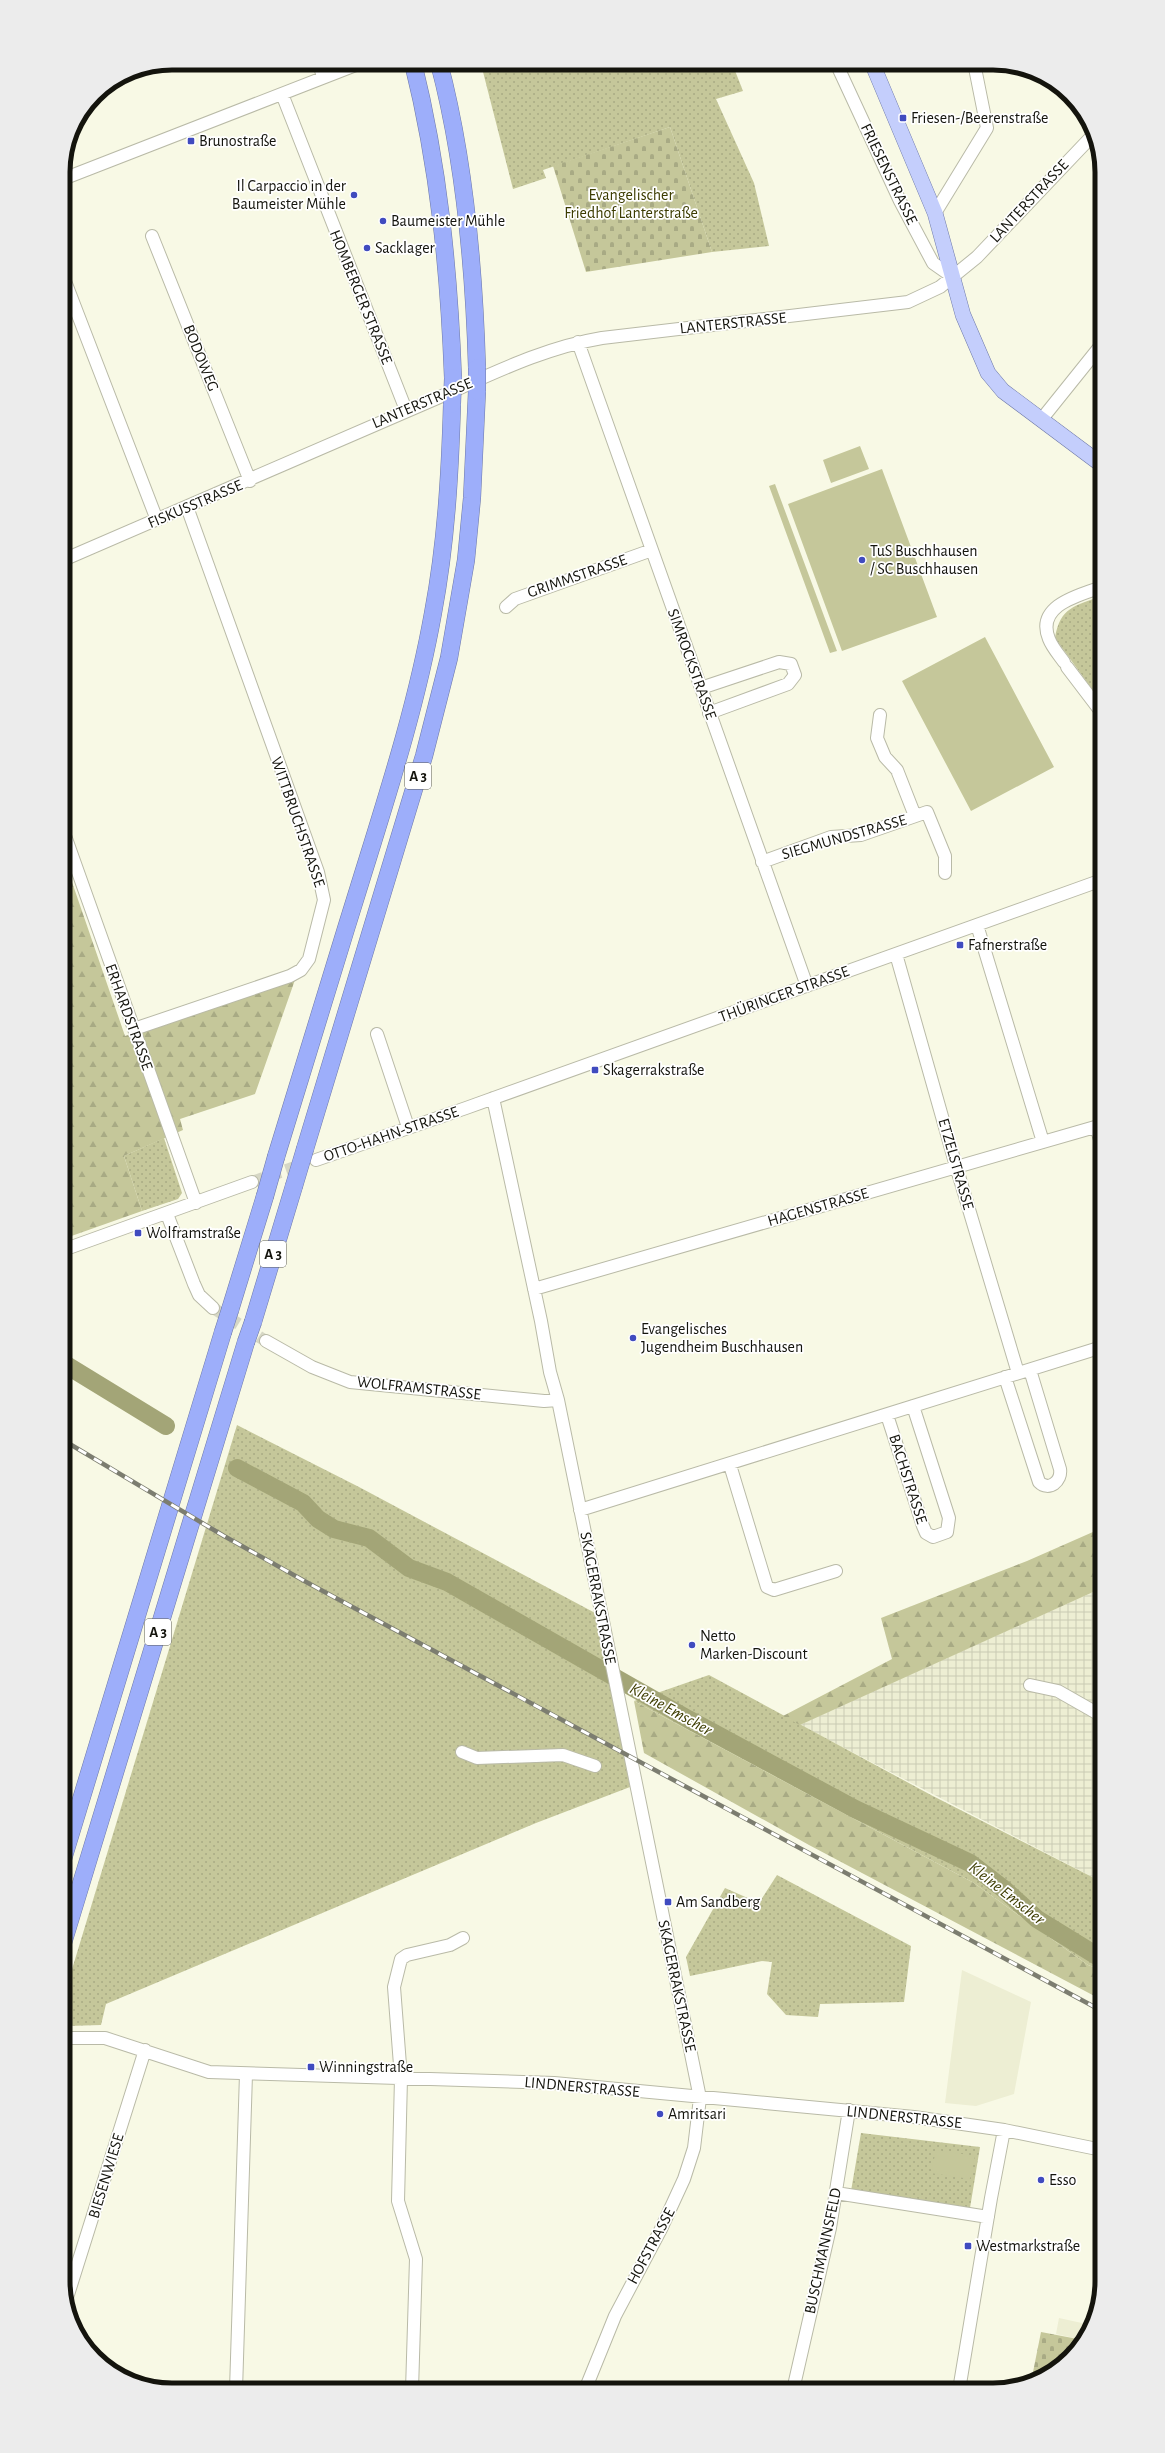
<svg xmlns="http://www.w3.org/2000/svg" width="1165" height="2453" font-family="'Alegreya Sans',sans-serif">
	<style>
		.built { fill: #edeed3 }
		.industrial { fill: url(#industrial-grid) }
		.green { fill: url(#green-dots) }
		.forest { fill: url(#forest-firs) }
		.cemetery { fill: url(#cemetery-stones) }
		.pitch { fill: #c5c79a }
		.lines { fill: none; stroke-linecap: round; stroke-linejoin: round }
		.river { stroke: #a3a577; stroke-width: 18 }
		.minor-tunnel { stroke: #d6d7c5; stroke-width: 12; stroke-dasharray: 12 6; stroke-linecap: butt }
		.minor-casing { stroke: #b9baa7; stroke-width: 14 }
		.major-casing { stroke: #6d78a7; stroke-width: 16 }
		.highway-casing { stroke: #6d78a7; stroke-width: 18 }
		.minor { stroke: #fff; stroke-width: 12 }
		.major { stroke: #c4cefc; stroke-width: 15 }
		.highway { stroke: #9daefa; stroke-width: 17 }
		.rail-casing { stroke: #7c7d70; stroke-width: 4.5 }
		.rail { stroke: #fff; stroke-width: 3; stroke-dasharray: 9; stroke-linecap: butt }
		.highway-bridge-casing { stroke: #6d78a7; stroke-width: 18; stroke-linecap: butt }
		.highway-bridge { stroke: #9daefa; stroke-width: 17 }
		.poi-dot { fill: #404bbf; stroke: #fff; stroke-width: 1.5 }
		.labels { text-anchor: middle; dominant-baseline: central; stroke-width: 3.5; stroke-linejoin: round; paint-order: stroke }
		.shield { fill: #fff; stroke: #5a5a56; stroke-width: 1 }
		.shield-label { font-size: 15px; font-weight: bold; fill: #14140d }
		.poi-label { font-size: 16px; fill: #14140d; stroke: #fff; text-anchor: start }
		.street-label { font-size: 16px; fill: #14140d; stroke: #fff }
		.park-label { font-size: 16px; fill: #3c3c01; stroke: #fff }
		.water-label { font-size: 17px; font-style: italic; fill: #3d3c01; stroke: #fff }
		.rim { fill: none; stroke: #14140d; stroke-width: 5 }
	</style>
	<defs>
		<pattern id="industrial-grid" width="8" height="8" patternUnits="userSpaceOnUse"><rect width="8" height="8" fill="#edeed3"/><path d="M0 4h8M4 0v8" fill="none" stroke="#cacbb4"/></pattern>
		<pattern id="green-dots" width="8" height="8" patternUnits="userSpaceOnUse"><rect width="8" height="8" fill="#c5c79a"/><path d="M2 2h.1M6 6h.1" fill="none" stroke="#a8aa84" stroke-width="1.8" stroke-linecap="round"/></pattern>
		<pattern id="forest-firs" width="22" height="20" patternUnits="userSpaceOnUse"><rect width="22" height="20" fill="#c5c79a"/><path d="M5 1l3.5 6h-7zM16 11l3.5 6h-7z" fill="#a8aa84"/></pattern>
		<pattern id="cemetery-stones" width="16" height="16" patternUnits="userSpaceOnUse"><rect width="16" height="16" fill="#c5c79a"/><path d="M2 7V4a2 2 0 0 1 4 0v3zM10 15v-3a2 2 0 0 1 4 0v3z" fill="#a8aa84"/></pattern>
	</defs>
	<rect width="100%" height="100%" fill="#f8f9e5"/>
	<path class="built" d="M962,1970l69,32 -17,92 -38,12 -31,-3z
		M1059,2318l32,7 -8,15 -27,-6z"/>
	<path class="industrial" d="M1102,1588v294l-302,-157 31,-15z"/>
	<path class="green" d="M732,63l11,28 -27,8 38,84 15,63 -57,6 -42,-125 -127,43 3,8 -33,11 -31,-121z
		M1101,596l1,2v105l-47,-65c5,-31 20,-32 46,-42z
		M164,1138l18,55 -4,6 -36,12 -18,-55z
		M237,1425l122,62 238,127 33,173 -94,36 -430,181 -5,21 -34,1 -4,-27z
		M709,1675l222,120 171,87v88l-14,-5 -114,-82 -340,-182z
		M777,1875l134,71 -7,56 -84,2 -2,13 -32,-2 -19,-21 5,-32 -10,-1 -72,15 -4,-19 39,-69 34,15z
		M861,2133l119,14 -10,61 -119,-17z"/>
	<path class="forest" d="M63,856l62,180 171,-59 -41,117 -75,25 3,11 -59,26 18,55 -79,28z
		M1102,1528v60l-302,137 -17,-9 109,-57 -11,-41 146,-57z
		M634,1701l340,182 114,82 14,5v30l-293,-155 -165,-92z"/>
	<path class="cemetery" d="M670,127l42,125 -126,20 -33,-106z
		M1041,2332l42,8 -3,7 -49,35z"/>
	<path class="pitch" d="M860,446l9,23 -38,14 -8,-23z
		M882,469l55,148 -95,34 -54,-147z
		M775,484l62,167 -7,2 -61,-167z
		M985,637l69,130 -83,44 -69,-130z
		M936,2150l39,6 -5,23 -39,-6z"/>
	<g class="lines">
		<path class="river" d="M63,1363l103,63
			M237,1468l66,35 15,16 16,10 35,9 40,30 38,14 241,137 167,90 115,54 35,27 32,29 65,40"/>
		<path class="minor-tunnel" d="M252,1182l54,-19
			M213,1308l53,33"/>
		<g class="minor-casing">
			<path id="minor" d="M319,63l4,14
				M836,63l64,138 33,62 20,14
				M282,94l124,316
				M63,179l298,-116
				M935,213l52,-85 -13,-65
				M152,236l98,245
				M63,276l94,244
				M578,342l229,644
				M1041,420l61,-76
				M63,560c124,-53 248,-107 372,-161 55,-24 107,-51 167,-61l306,-36 32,-15 37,-30 117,-123
				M506,607l9,-8 137,-49
				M1064,662c-5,-7 -12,-15 -15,-23 -14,-34 31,-44 53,-52
				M1067,667l35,46
				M701,688l78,-26 12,2 4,11 -7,9 -79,29
				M880,715l-3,23 8,19 12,13 18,46
				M63,830l133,373
				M762,862l69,-25 30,-2 66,-23 18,44v17
				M977,925l66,217
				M896,954l60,212 62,207
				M134,1029l156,-53 11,-6 8,-11 15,-59 -6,-28 -131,-365
				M377,1034l31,93
				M493,1098l48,223 9,51 8,28 142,698 -6,50 -10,31 -23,50 -46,87 -30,74
				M1096,1127l6,19
				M316,1160l150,-52 636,-228
				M167,1214l27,70 5,11 14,13
				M63,1250l189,-68
				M534,1289l568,-164
				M266,1341l46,26 38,15 194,19 14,-1
				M1005,1377l34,105c10,10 23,-1 21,-13l-30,-99
				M887,1415l36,111 3,7 7,4 14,-5 2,-14 -36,-112
				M730,1465l37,122 7,3 62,-19
				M580,1510l522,-163
				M1030,1685l28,6 44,25
				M462,1752l15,6 86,-3 32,11
				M63,2038h42l104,34 345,11 360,34 90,13 98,20
				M836,2193l152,24
				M66,2301l79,-251
				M236,2390l10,-316
				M412,2390l4,-131 -18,-58 3,-123 -7,-91 7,-28 6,-4 43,-10 13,-7
				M793,2390l37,-162 19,-118
				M959,2390l32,-192 13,-68"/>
		</g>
		<g class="major-casing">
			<path id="major" d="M872,63l63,150 28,102 25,58 15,18 99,74"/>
		</g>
		<g class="highway-casing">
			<path id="highway" d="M413,63c26,104 36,209 40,315
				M439,63c26,98 35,203 38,305
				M305,1149l119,-393 25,-98 17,-98 6,-62 5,-107
				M276,1157c29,-94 57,-187 86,-280 27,-87 55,-174 71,-264 13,-69 17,-139 19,-209
				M230,1310l35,-114
				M253,1322l41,-136
				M63,1859l160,-527
				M63,1943l183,-601"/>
		</g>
		<use href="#minor" class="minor"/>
		<use href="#major" class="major"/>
		<use href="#highway" class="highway"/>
		<g class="rail-casing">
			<path id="rail" d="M63,1440l161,96 84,47 794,428"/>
		</g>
		<use href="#rail" class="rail"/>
		<g class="highway-bridge-casing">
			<path id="highway-bridge" d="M477,368v23
				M452,404l1,-26
				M294,1186l11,-37
				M265,1196l11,-39
				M223,1332l7,-22
				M246,1342l7,-20"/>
		</g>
		<use href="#highway-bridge" class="highway-bridge"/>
	</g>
	<g class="poi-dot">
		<rect x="899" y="114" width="8" height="8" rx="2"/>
		<rect x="187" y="137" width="8" height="8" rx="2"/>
		<circle cx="354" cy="195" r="4"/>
		<circle cx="383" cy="221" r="4"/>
		<circle cx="367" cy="248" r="4"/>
		<circle cx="862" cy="560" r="4"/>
		<rect x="956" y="941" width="8" height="8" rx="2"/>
		<rect x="591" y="1066" width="8" height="8" rx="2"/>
		<rect x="134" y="1229" width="8" height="8" rx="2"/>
		<circle cx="633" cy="1338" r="4"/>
		<circle cx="692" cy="1645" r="4"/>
		<rect x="664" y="1898" width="8" height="8" rx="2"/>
		<rect x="307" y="2063" width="8" height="8" rx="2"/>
		<circle cx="660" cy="2114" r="4"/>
		<circle cx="1041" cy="2180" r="4"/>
		<rect x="964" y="2242" width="8" height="8" rx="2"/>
	</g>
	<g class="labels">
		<g class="shield">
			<rect x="405" y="763" width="26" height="26" rx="3"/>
			<rect x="260" y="1241" width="26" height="26" rx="3"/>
			<rect x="145" y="1619" width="26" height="26" rx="3"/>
		</g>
		<g class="shield-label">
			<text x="418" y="776">A 3</text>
			<text x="273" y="1254">A 3</text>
			<text x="158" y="1632">A 3</text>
		</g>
		<g class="poi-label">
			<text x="911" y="118">Friesen-/Beerenstraße</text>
			<text x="199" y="141">Brunostraße</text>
			<text x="346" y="186" text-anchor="end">Il Carpaccio in der<tspan x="346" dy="18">Baumeister Mühle</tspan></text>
			<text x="391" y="221">Baumeister Mühle</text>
			<text x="375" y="248">Sacklager</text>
			<text x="870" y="551">TuS Buschhausen<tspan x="870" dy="18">/ SC Buschhausen</tspan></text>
			<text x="968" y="945">Fafnerstraße</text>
			<text x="603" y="1070">Skagerrakstraße</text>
			<text x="146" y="1233">Wolframstraße</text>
			<text x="641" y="1329">Evangelisches<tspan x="641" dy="18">Jugendheim Buschhausen</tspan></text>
			<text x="700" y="1636">Netto<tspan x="700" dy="18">Marken-Discount</tspan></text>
			<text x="676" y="1902">Am Sandberg</text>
			<text x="319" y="2067">Winningstraße</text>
			<text x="668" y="2114">Amritsari</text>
			<text x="1049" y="2180">Esso</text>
			<text x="976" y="2246">Westmarkstraße</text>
		</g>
		<g class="street-label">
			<text transform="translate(889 174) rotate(64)">FRIESENSTRASSE</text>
			<text transform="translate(1029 201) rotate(-47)">LANTERSTRASSE</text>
			<text transform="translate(361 297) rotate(68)">HOMBERGER STRASSE</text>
			<text transform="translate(733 323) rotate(-6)">LANTERSTRASSE</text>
			<text transform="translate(201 358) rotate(68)">BODOWEG</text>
			<text transform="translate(422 403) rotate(-23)">LANTERSTRASSE</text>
			<text transform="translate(195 504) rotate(-23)">FISKUSSTRASSE</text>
			<text transform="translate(577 576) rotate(-19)">GRIMMSTRASSE</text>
			<text transform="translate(692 664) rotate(70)">SIMROCKSTRASSE</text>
			<text transform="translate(298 822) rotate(71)">WITTBRUCHSTRASSE</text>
			<text transform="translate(844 837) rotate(-16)">SIEGMUNDSTRASSE</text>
			<text transform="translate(784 994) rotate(-20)">THÜRINGER STRASSE</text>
			<text transform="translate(129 1017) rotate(70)">ERHARDSTRASSE</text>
			<text transform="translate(391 1134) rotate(-19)">OTTO-HAHN-STRASSE</text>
			<text transform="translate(956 1164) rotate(74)">ETZELSTRASSE</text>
			<text transform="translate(818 1207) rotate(-16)">HAGENSTRASSE</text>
			<text transform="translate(419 1388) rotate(6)">WOLFRAMSTRASSE</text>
			<text transform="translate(908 1479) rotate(72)">BACHSTRASSE</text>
			<text transform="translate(598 1598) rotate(79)">SKAGERRAKSTRASSE</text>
			<text transform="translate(677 1986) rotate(78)">SKAGERRAKSTRASSE</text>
			<text transform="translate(582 2087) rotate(5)">LINDNERSTRASSE</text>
			<text transform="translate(904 2117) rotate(6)">LINDNERSTRASSE</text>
			<text transform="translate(106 2176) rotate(-73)">BIESENWIESE</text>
			<text transform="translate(651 2246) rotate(-62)">HOFSTRASSE</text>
			<text transform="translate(823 2251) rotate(-78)">BUSCHMANNSFELD</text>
		</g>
		<g class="park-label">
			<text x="631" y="195">Evangelischer<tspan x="631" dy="18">Friedhof Lanterstraße</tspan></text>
		</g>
		<g class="water-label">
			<text transform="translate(671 1709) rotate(29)">Kleine Emscher</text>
			<text transform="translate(1007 1893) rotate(38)">Kleine Emscher</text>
		</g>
	</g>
	<path d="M0 0H1165V2453H0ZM172 70H993A102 102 0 0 1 1095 172V2281A102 102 0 0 1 993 2383H172A102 102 0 0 1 70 2281V172A102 102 0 0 1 172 70Z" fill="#ececec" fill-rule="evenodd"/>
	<path class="rim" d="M172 70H993A102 102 0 0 1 1095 172V2281A102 102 0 0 1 993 2383H172A102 102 0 0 1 70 2281V172A102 102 0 0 1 172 70Z"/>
</svg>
